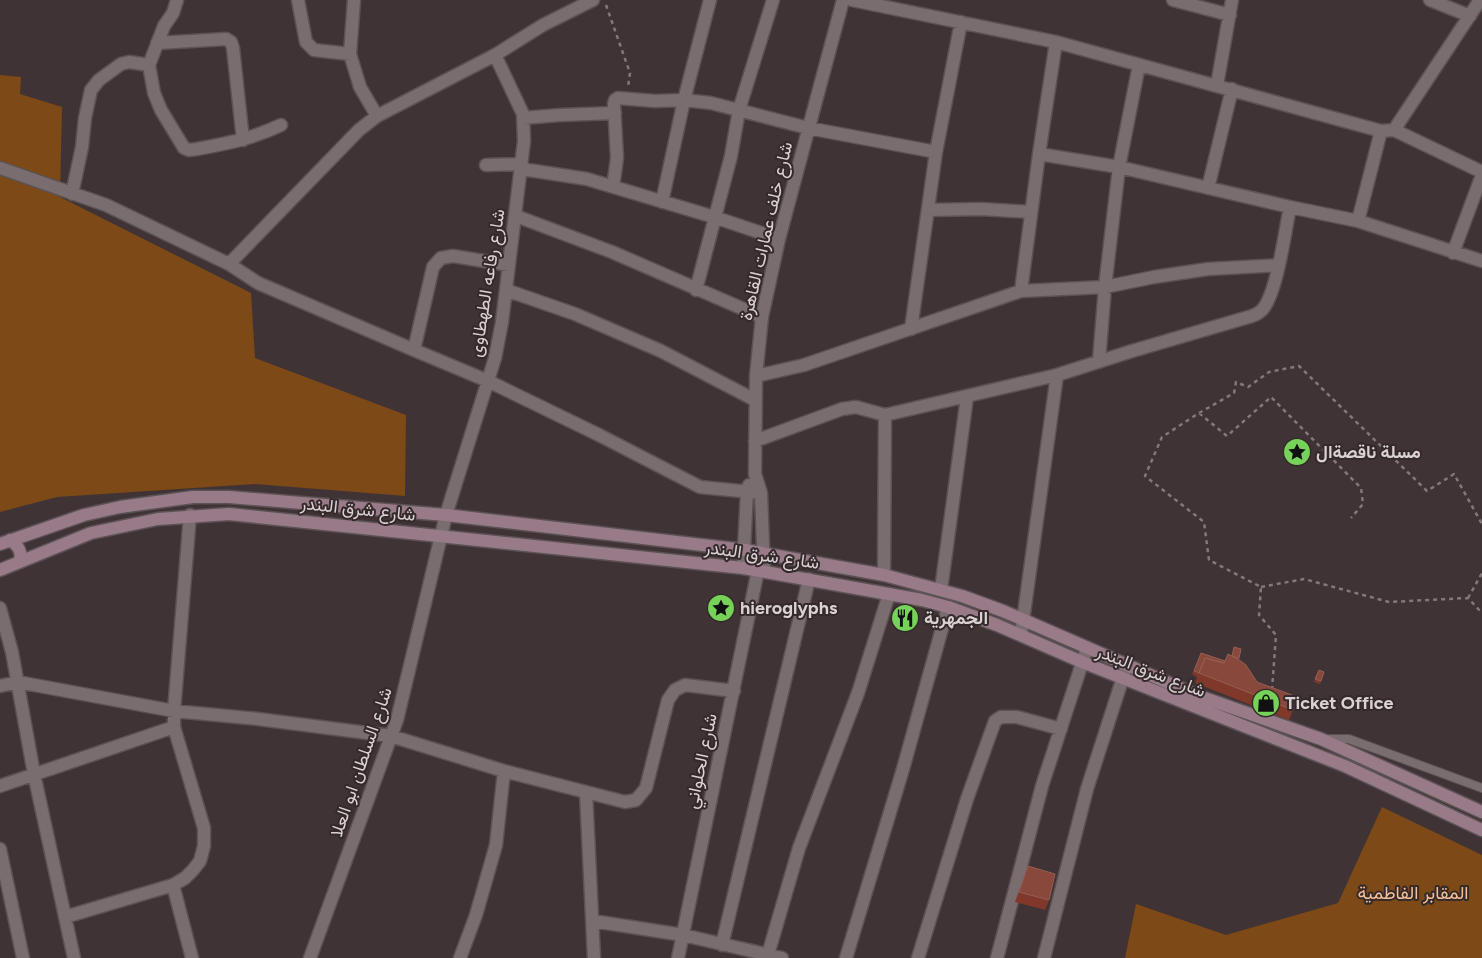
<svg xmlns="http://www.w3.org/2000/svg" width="1482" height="958" font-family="Figtree,Vazirmatn,sans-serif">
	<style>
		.green { fill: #7d4916 }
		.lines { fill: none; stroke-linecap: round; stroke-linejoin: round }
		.lane-casing { stroke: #5b5253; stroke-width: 10 }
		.street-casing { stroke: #5b5253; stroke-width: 15 }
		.secondary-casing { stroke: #5b5253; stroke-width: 15 }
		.path { stroke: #83797b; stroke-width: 2.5; stroke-dasharray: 4 4; stroke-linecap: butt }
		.lane { stroke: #7a6d6f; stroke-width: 8 }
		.street { stroke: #7a6d6f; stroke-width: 12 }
		.secondary { stroke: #987a88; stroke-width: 12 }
		.wall { fill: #7f382a }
		.building { fill: #88493c; stroke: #955e53 }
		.labels { text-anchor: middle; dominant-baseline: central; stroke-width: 4; stroke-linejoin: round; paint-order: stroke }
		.street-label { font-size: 18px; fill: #d9d1d2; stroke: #34292b }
		.poi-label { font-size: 18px; font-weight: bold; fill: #d9d1d2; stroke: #34292b; text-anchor: start }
		.park-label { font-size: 18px; fill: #f5c095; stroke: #34292b }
	</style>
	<rect width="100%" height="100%" fill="#3f3335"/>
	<path class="green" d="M0,75l21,2 -1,17 42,13 -2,90 191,96 4,65 151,57 -1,81 -150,-12 -198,13 -57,15z
		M1382,807l100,48v103h-357l11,-54 90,31 112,-32z"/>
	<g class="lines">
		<g class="lane-casing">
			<path id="lane" d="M1328,739h21l133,49"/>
		</g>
		<g class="street-casing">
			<path id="street" d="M177,0l-4,13 -9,13 -15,39 5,28 7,17 23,38 5,2 8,-1c32,-6 54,-10 84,-24
				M298,0l8,42 8,8 36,4 10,33 17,29
				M852,0l204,42 325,89 13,-1 86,-130
				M1173,0l57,15
				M1430,0l40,16
				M157,43l69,-4 5,3 2,6 10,92
				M350,54l4,-54
				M1217,85l15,-85
				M523,118l37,-3 55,-2
				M1394,130l88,42
				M1039,154l80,13 171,40 68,14 124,40
				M486,165l36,-1
				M0,168l106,37 123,59 29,19 156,67 74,31 111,54 101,52 61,6
				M522,169l65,10 127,38 65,22
				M613,187l4,-29 -3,-54 1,-4 3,-2 37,3 29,-1 27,3 97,25 128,24
				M1208,188l24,-99
				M72,194l10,-47 3,-29 6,-28 8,-10 22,-16 8,-2 20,3
				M662,202l22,-102 26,-100
				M928,210l53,-1 50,3
				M516,216l96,36 150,65
				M1358,221l23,-90
				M1453,253l29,-78
				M229,264l130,-134 18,-14 118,-61 48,-30 50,-25
				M506,290l69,24 86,37 94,49
				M696,290l35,-134 8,-46 34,-110
				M1021,291l18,-137 17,-112
				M911,329l25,-177 25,-130
				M414,350l19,-83 8,-9 12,-2 56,9
				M1099,361l6,-74 14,-120 20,-102
				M756,376l48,-11 217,-74 84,-4 49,-10 54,-8 71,-4
				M755,441l87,-32 14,-2 29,8
				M743,568l4,-76 2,-7
				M764,571l-3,-78 -6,-19 1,-98 6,-59 17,-78 64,-239
				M884,575l1,-160 172,-40 75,-24 120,-35c3,-1 7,-3 10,-6 15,-16 23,-79 28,-103
				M941,590l26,-193
				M0,608l12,44 22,122 40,184
				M1021,635l36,-260
				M0,686l18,-4 156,29 84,8 133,17 113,35 82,21 8,166
				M0,786l174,-59
				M586,792l39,10 11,-2 10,-12 22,-88 7,-10 10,-5 49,6
				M0,849l23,109
				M173,885l19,73
				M65,917l108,-32 12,-7 8,-8 7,-9 4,-15v-18l-30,-101v-16l16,-196
				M593,921l90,14 99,23
				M722,945l87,-366
				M310,958l87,-238 49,-205 49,-157 7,-36 22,-181 -1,-27 -28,-59
				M460,958l16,-43 20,-70 8,-74
				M678,958l80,-388
				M767,958l32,-110 59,-155 31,-99
				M846,958l57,-189 45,-162
				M918,958l49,-159 28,-78 6,-4h16l44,12
				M997,958l45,-172 45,-138
				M1044,958l43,-169 39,-121"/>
		</g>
		<g class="secondary-casing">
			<path id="secondary" d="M10,540c9,6 12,12 10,22
				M0,544l84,-29 36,-8 73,-10h36l217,18 299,35 139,25 78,21 41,15 193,84 125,44 161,73
				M0,570l91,-37 67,-14 71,-5 514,54 179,32 26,7 49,18 85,37 263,104 137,64"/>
		</g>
		<path class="path" d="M606,5l24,68 -2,14
			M1199,413l35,-20 2,-11 12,5 21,-15 30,-6 128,125 27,-17 28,50
			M1261,587l43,-8 85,23 79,-4 14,15
			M1468,598l14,-25
			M1272,690l4,-55 -17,-20 2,-28 -52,-27 -5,-38 -59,-46 17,-39 37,-24 28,23 44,-39 90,91 2,16 -12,14"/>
		<use href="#lane" class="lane"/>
		<use href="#street" class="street"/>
		<use href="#secondary" class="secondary"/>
	</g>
	<path class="wall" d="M1241,649l-2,10 18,23 36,28 -4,10 -94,-37 2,-6 -5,-3 9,-21 24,8z
		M1319,670l5,2 -4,12 -6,-2z
		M1028,866l21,34 -4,10 -30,-8z"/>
	<path class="building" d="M1234,647l7,2 -2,9 -7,-2z
		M1201,653l24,8 -1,2 -19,-5 -6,15 -5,-2z
		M1228,654l10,5 8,6 11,17 35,13 1,15 -94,-37 6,-15 19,5z
		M1319,670l5,2 -3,9 -6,-2z
		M1028,866l27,8 -6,26 -30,-8z"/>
	<defs>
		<g id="sight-disc" transform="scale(1.4375)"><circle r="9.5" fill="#77d259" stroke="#34292b"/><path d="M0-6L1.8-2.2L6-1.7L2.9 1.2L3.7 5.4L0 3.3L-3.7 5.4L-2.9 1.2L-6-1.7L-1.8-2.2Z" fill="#111"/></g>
		<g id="restaurant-disc" transform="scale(1.4375)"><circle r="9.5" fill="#77d259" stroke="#34292b"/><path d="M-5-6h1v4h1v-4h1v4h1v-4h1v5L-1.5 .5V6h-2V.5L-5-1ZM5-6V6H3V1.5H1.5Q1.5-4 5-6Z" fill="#111"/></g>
		<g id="shop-disc" transform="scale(1.4375)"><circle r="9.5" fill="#77d259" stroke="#34292b"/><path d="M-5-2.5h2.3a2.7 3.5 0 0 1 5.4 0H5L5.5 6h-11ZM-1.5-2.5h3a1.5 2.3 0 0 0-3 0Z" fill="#111"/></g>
	</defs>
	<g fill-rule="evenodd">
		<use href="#sight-disc" x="1297" y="452"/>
		<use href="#sight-disc" x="721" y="608"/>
		<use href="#restaurant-disc" x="905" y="618"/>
		<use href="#shop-disc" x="1266" y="703"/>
	</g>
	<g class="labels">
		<g class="street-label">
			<text transform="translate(766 231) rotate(-77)">شارع خلف عمارات القاهرة</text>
			<text transform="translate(487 283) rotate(-81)">شارع رفاعه الطهطاوى</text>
			<text transform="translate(358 509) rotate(6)">شارع شرق البندر</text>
			<text transform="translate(762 555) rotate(8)">شارع شرق البندر</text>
			<text transform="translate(1151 671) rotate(21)">شارع شرق البندر</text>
			<text transform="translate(701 761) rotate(-78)">شارع الحلواني</text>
			<text transform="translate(361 762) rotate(-71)">شارع السلطان ابو العلا</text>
		</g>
		<g class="poi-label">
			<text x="1316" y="452">مسلة ناقصةال</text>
			<text x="740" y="608">hieroglyphs</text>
			<text x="924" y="618">الجمهرية</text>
			<text x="1285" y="703">Ticket Office</text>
		</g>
		<g class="park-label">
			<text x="1413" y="893">المقابر الفاطمية</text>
		</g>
	</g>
</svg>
